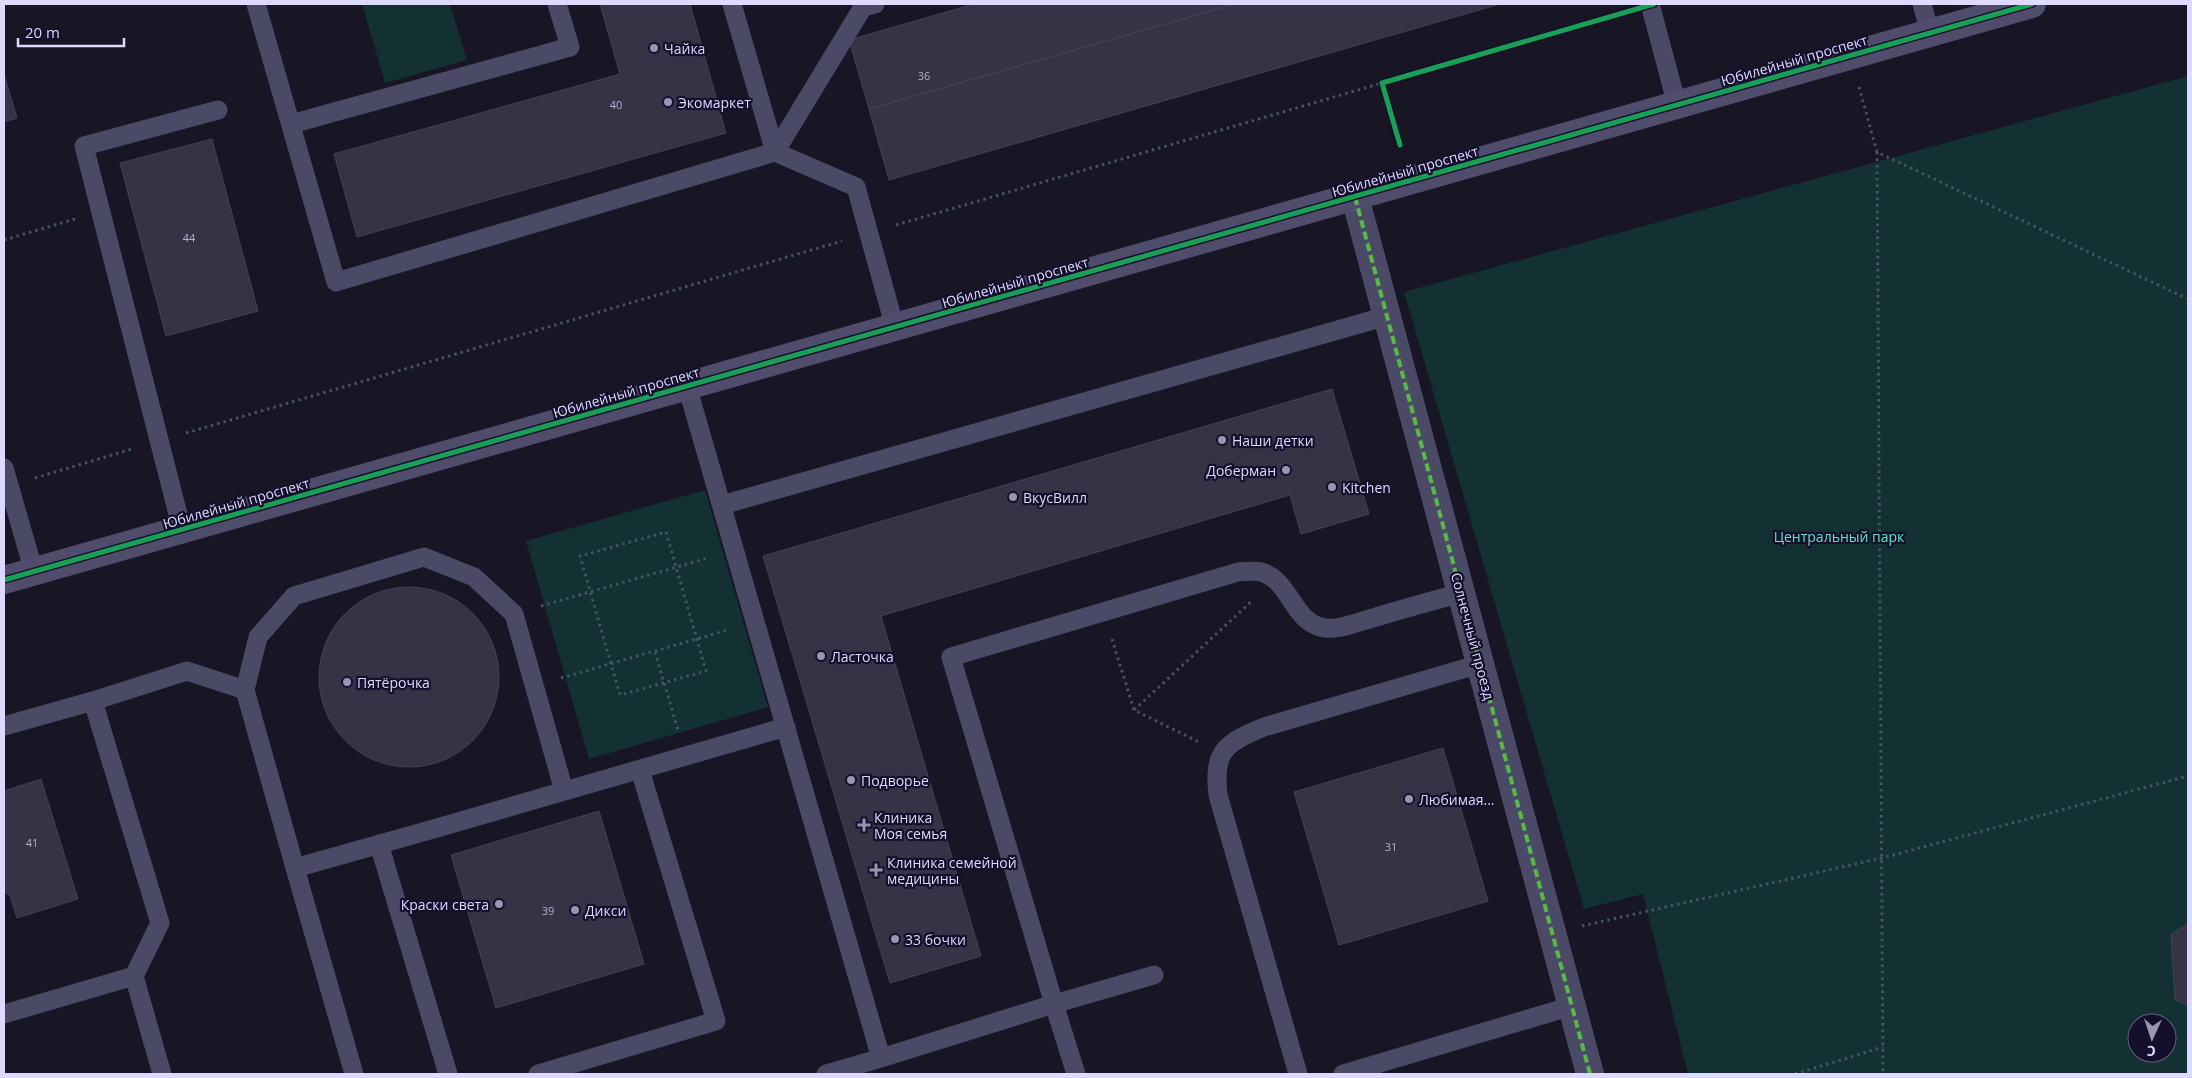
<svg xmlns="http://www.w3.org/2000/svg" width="2192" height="1078" font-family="'Open Sans',sans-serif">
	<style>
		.green { fill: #133132; fill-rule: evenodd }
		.building { fill: #363346; stroke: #454058 }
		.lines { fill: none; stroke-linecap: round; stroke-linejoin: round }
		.path { stroke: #455364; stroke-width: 3; stroke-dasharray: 2.5 4; stroke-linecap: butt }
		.lane { stroke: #4b4a66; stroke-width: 19 }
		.street { stroke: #4b4a66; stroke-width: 28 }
		.secondary { stroke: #4f4d6b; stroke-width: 28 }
		.quiet { stroke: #58b947; stroke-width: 4; stroke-dasharray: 8 4; stroke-linecap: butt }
		.cycleway-casing { stroke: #140f2b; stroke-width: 8 }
		.cycleway { stroke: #1a9f57; stroke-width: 5 }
		.poi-dot { fill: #9894b3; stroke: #140f2b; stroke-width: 2 }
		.labels { text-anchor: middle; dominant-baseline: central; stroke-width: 4.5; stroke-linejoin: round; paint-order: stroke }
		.number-label { font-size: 11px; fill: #b3b0d1 }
		.poi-label { font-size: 14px; fill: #ddd9ff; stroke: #140f2b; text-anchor: start }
		.street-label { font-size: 14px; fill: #ddd9ff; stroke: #140f2b }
		.park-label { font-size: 14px; fill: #5ee6c4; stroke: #140f2b }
	</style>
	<rect width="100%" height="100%" fill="#181525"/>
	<path class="green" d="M362,4h88l17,56 -82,23z
		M2188,76v998h-500l-45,-180 -59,15 -180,-617zM2137,1023h30v30h-30z
		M705,490l63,217 -179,52 -63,-218z"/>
	<path class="building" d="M600,4h90l36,129 -369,104 -23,-83 286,-80z
		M974,4h261l-366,105 -20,-69z
		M1235,4h265l-611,176 -20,-71z
		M4,74l13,44 -13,4z
		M212,139l46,172 -92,25 -46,-173z
		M1332,389l37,125 -68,20 -11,-39 -409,121 100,340 -91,27 -127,-427z
		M319 677a90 90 0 1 1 180 0a90 90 0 1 1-180 0Z
		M1443,748l45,153 -149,44 -45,-153z
		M41,779l37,120 -61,19 -7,-23 -6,-3v-101z
		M599,811l45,153 -148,44 -45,-153z
		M2188,924v81l-13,-5 -4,-66z"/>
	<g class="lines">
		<path class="path" d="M1859,87l18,65 311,147
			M1877,152l6,922
			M896,225l486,-142
			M4,240l71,-21
			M186,433l656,-192
			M35,478l97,-29
			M666,532l40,139 -86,24 -40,-139z
			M541,606l167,-48
			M1112,639l22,71 65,32
			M655,652l23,78
			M561,678l167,-48
			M1134,710l119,-110
			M1582,926l300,-68 306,-82
			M1795,1074l88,-27"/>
		<path class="lane" d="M256,4l80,278 439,-130 -43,-148
			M875,4l-12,3 -88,145 81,35 39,141
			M1650,4l27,101
			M1922,4l8,29
			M291,124l279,-77 -13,-43
			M687,386l194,672 -55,16
			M4,468l30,104
			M722,505l665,-189
			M182,530l-98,-384 134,-36
			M93,701l94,-30 58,19
			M4,726l89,-25 67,222 -26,53 -130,38
			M564,791l-50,-177 -40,-37 -50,-20 -130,39 -36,41 -13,53 50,178c164,-46 328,-93 491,-141
			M379,844l69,230
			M295,868l59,206
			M134,976l28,98
			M881,1058l173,-54 -103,-347 287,-85c7,0 16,-2 23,0 30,8 31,51 64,56 15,2 33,-6 48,-10 29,-9 59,-17 88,-25
			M538,1074l178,-53 -76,-251
			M1076,1074l-22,-70 100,-29
			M1298,1074l-80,-279c-5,-44 7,-52 46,-68l216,-63
			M1343,1074l229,-68"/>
		<path class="street" d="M1355,197l235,877"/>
		<path class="secondary" d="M4,580l2028,-576"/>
		<path class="quiet" d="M1355,197l235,877"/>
		<g class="cycleway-casing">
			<path id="cycleway" d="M1400,145l-18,-62 272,-79
				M4,580l2028,-576"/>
		</g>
		<use href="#cycleway" class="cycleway"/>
	</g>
	<g class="poi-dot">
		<circle cx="654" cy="48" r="5"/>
		<circle cx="668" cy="102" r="5"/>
		<circle cx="1222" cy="440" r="5"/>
		<circle cx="1286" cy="470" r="5"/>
		<circle cx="1332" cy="487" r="5"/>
		<circle cx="1013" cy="497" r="5"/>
		<circle cx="821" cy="656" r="5"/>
		<circle cx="347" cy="682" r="5"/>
		<circle cx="851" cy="780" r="5"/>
		<circle cx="1409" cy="799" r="5"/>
		<path d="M861.5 817.5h5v5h5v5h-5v5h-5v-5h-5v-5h5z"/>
		<path d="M873.5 862.5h5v5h5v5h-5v5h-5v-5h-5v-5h5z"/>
		<circle cx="499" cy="904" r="5"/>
		<circle cx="575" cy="910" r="5"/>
		<circle cx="895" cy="939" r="5"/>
	</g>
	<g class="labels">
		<g class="number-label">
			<text x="924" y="75">36</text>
			<text x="616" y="104">40</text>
			<text x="189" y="237">44</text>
			<text x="32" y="842">41</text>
			<text x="1391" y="846">31</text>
			<text x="548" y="910">39</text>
		</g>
		<g class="poi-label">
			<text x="664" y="48">Чайка</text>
			<text x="678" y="102">Экомаркет</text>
			<text x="1232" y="440">Наши детки</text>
			<text x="1276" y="470" text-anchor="end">Доберман</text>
			<text x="1342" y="487">Kitchen</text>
			<text x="1023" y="497">ВкусВилл</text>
			<text x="831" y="656">Ласточка</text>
			<text x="357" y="682">Пятёрочка</text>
			<text x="861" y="780">Подворье</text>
			<text x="1419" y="799">Любимая...</text>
			<text x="874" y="817">Клиника<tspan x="874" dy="16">Моя семья</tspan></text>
			<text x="887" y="862">Клиника семейной<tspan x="887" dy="16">медицины</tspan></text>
			<text x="489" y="904" text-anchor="end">Краски света</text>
			<text x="585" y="910">Дикси</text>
			<text x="905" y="939">33 бочки</text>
		</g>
		<g class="street-label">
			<text transform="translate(1794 60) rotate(-16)">Юбилейный проспект</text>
			<text transform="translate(1405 171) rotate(-16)">Юбилейный проспект</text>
			<text transform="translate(1015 282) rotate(-16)">Юбилейный проспект</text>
			<text transform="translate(626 392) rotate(-16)">Юбилейный проспект</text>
			<text transform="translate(236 503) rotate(-16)">Юбилейный проспект</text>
			<text transform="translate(1473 636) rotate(75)">Солнечный проезд</text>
		</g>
		<g class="park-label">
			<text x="1839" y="536">Центральный парк</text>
		</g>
	</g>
	<rect width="2192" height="1078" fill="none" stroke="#ddd9ff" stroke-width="10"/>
	<g transform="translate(2152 1038) rotate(183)"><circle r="24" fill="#140f2b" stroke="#646080"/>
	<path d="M0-4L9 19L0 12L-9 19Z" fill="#9894b3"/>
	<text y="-8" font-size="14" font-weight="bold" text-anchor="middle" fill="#ddd9ff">С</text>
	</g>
	<path d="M18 38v8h106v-8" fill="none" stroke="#ddd9ff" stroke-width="2.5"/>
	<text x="25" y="38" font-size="15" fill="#ddd9ff" stroke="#140f2b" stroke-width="4" paint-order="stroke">20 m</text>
</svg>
